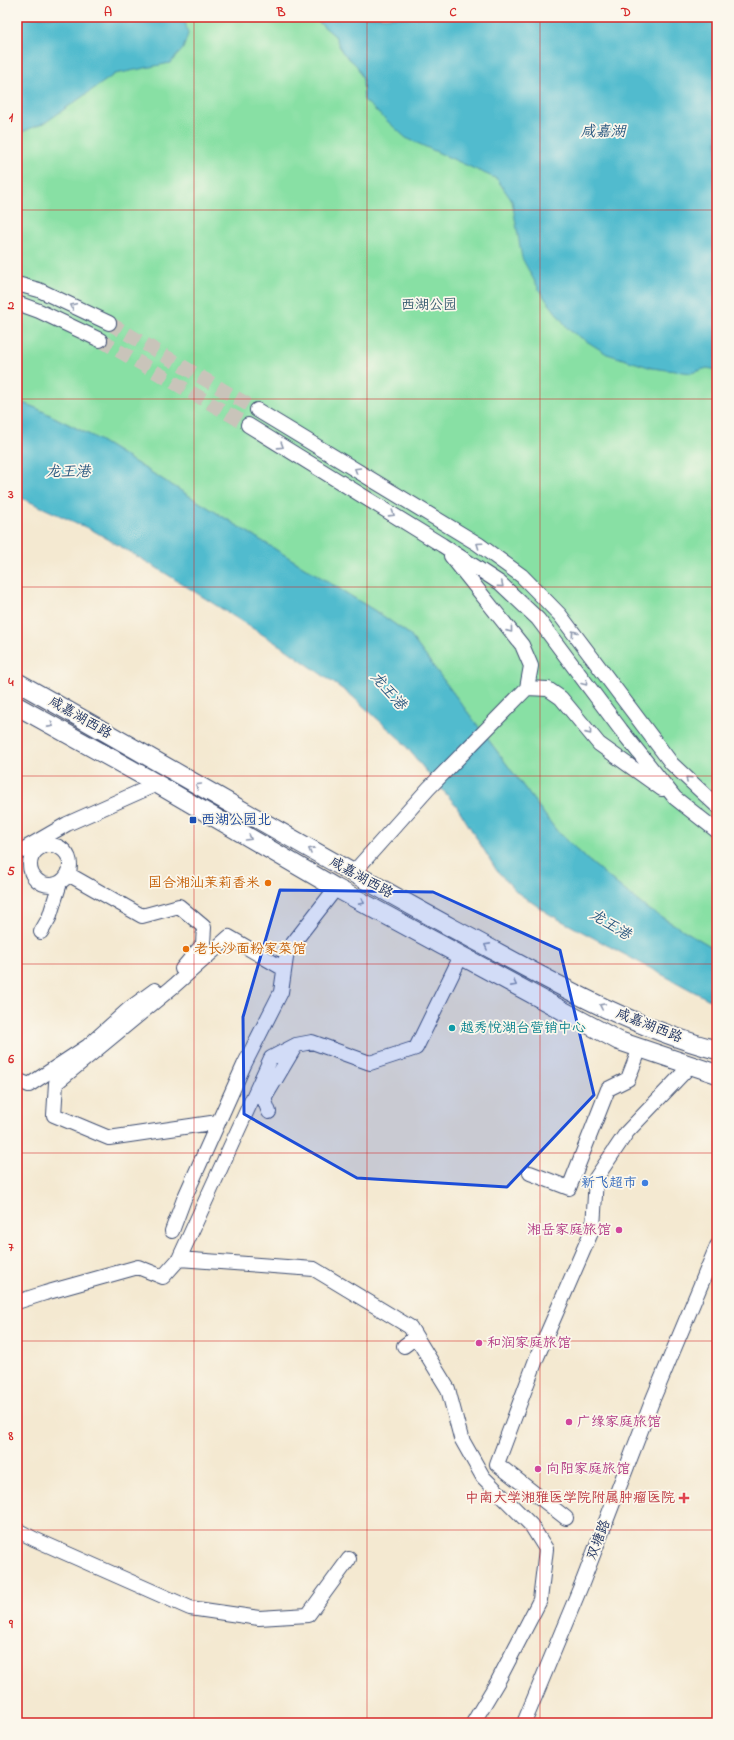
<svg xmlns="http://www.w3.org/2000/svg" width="734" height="1740" font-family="'Indie Flower','LXGW WenKai TC',sans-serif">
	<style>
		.green { fill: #88e0a4; stroke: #528881 }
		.water { fill: #51bbce; stroke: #367596 }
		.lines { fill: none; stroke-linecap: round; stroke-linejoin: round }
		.minor-tunnel { stroke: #c9c4ba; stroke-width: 14; stroke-dasharray: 14 7; stroke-linecap: butt }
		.minor-casing { stroke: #3c4b6f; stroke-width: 16 }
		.major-casing { stroke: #3c4b6f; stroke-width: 20 }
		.minor { stroke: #fff; stroke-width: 14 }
		.major { stroke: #fff; stroke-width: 18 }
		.oneway { stroke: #8d97ae }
		.marked { fill: #1d4ed8; fill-opacity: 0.2; stroke: #1d4ed8; stroke-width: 3; stroke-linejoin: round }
		.grid { fill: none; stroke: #d62828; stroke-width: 1; stroke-opacity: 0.55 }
		.transit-dot { fill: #1a4fb4; stroke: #fbf7ec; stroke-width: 1.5 }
		.food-dot { fill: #e8710a; stroke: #fbf7ec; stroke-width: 1.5 }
		.culture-dot { fill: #0f9aa8; stroke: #fbf7ec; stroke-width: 1.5 }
		.shop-dot { fill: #3f7fe0; stroke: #fbf7ec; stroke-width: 1.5 }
		.hotel-dot { fill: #d1479c; stroke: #fbf7ec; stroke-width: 1.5 }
		.health-dot { fill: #e0444e; stroke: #fbf7ec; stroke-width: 1.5 }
		.labels { text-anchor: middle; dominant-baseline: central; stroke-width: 3.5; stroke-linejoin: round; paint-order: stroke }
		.park-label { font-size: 14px; fill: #365b70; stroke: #fbf7ec }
		.street-label { font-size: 14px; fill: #1b2f5e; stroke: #fbf7ec }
		.transit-label { font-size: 14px; fill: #164399; stroke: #fbf7ec; text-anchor: start }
		.food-label { font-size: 14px; fill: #c56008; stroke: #fbf7ec; text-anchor: end }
		.culture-label { font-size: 14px; fill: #0d838f; stroke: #fbf7ec; text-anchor: start }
		.shop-label { font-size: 14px; fill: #366cbe; stroke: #fbf7ec; text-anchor: end }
		.hotel-label { font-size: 14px; fill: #b23c85; stroke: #fbf7ec; text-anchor: start }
		.health-label { font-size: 14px; fill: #be3a42; stroke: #fbf7ec; text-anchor: end }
		.water-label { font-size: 15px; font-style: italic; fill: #2b5980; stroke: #fbf7ec }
		.neatline { fill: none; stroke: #d62828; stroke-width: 1.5 }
		.grid-label { font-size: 13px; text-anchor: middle; font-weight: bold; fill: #d62828 }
	</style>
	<rect width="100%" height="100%" fill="#fbf7ec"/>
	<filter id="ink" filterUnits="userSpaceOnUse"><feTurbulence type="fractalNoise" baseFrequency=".025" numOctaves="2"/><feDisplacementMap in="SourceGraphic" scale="8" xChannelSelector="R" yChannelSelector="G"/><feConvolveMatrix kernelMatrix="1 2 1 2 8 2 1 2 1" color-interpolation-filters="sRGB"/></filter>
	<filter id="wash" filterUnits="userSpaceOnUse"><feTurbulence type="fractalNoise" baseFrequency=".012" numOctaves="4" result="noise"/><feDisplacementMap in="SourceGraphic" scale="16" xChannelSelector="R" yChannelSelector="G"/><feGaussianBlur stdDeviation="0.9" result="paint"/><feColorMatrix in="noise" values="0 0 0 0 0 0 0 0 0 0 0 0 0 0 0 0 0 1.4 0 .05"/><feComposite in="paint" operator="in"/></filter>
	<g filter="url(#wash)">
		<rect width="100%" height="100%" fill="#f4e9d1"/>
		<path class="green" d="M17,17h700v933l-71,-42 -57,-47 -33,-31 -147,-196 -29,-20 -286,-177 -58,-29 -19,-7z"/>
		<path class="water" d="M17,17h167l4,17 -5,15 -13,14 -55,11 -69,48 -29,12z
			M304,17h413v353l-10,-2 -16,5 -39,-5 -45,-14 -38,-24 -28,-37 -19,-35 -10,-57 -15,-22 -91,-41 -42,-38 -1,-20 -6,-14 -15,-14 -7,-16 -19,-16z
			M17,401l19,7 58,29 286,177 29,20 147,196 33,31 57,47 71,42v54l-168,-90 -31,-21 -21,-22 -41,-66 -26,-29 -29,-36 -49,-44 -65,-46 -130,-82 -63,-37 -77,-35z"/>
	</g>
	<g filter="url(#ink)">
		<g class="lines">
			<path class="minor-tunnel" d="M109,323l148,87
				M100,340l148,85"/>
			<g class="minor-casing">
				<path id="minor" d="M17,284l22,6 70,33
					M17,303l22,8 61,29
					M257,410l221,134 44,32 38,39 112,149 45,42
					M248,425l194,120 58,38 38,36 83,111 54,68 42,33
					M527,688l21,1 13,9 38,46 63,45
					M30 865a20 20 0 1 1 40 0a20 20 0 1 1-40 0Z
					M17,853l50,-29 90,-40
					M353,873l75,-84 99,-101 4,-22 -9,-21 -71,-89
					M68,874l74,42 37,-10 25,21 -1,17 -21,25
					M41,932l8,-14 11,-35
					M17,1080l12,5 59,-39 41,-37 26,-19
					M269,1112l-5,-13 32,-54
					M218,1122l-109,16 -55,-23 2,-32 119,-98 54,-48 55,32
					M530,1173l39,15 39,-99 20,-10 12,-31
					M172,1231l12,-32 60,-134 37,-73 6,-41 49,-63
					M179,1259l135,10 96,58 38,62 13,49 22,39 48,48 15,24 -6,51 -42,81 -25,42
					M17,1302l28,-9 93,-26 25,10 16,-18 92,-201 25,-13 16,-3 58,21 46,-15 45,-92
					M404,1346l12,-9
					M566,1518l-69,-54 40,-107 56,-129 3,-50 31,-46 64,-67
					M17,1530l17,9 156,69 69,10 49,-3 41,-56
					M524,1723l59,-142 70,-182 64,-153"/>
			</g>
			<g class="major-casing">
				<path id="major" d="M17,682c146,82 290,167 437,247 85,45 169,96 263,121
					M17,706l130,72 189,110 283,153 98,33"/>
			</g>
			<use href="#minor" class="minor"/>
			<use href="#major" class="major"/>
		</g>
		<defs><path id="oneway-chevron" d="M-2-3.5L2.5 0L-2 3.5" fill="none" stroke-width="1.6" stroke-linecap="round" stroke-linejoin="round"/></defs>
		<g class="oneway">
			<use href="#oneway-chevron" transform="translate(73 306) rotate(-155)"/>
			<use href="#oneway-chevron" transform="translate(281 446) rotate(32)"/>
			<use href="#oneway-chevron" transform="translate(357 470) rotate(-149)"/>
			<use href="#oneway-chevron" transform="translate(392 514) rotate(32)"/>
			<use href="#oneway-chevron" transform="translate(479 545) rotate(-145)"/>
			<use href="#oneway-chevron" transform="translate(501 585) rotate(40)"/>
			<use href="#oneway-chevron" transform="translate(510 630) rotate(51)"/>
			<use href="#oneway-chevron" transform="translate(574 633) rotate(-126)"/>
			<use href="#oneway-chevron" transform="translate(585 683) rotate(53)"/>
			<use href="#oneway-chevron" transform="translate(51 725) rotate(29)"/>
			<use href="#oneway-chevron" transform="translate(589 732) rotate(51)"/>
			<use href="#oneway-chevron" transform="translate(688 779) rotate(-137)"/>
			<use href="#oneway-chevron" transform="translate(198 786) rotate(-150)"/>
			<use href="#oneway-chevron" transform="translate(249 838) rotate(30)"/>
			<use href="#oneway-chevron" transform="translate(311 850) rotate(-151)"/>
			<use href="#oneway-chevron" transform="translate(362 902) rotate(29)"/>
			<use href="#oneway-chevron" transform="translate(487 946) rotate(-152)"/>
			<use href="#oneway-chevron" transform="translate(514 984) rotate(28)"/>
			<use href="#oneway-chevron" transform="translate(602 1006) rotate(-154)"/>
		</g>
	</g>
	<path class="marked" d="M280,890l153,2 127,58 34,145 -87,92 -150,-9 -113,-64 -1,-97z"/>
	<path class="grid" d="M194,17v1706M367,17v1706M540,17v1706M17,210h700M17,399h700M17,587h700M17,776h700M17,964h700M17,1153h700M17,1341h700M17,1530h700"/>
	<rect class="transit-dot" x="189" y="816" width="8" height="8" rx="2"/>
	<g class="food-dot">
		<circle cx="268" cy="883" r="4"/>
		<circle cx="186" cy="949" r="4"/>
	</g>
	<circle class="culture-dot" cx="452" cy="1028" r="4"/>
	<circle class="shop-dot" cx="645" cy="1183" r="4"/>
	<g class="hotel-dot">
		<circle cx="619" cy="1230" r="4"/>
		<circle cx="479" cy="1343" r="4"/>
		<circle cx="569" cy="1422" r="4"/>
		<circle cx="538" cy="1469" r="4"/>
	</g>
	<path class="health-dot" d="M682 1492h4v4h4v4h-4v4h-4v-4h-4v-4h4z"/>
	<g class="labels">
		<g class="park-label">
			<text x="429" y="305">西湖公园</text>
		</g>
		<g class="street-label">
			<text transform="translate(80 718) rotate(30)">咸嘉湖西路</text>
			<text transform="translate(361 878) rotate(29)">咸嘉湖西路</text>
			<text transform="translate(649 1026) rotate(22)">咸嘉湖西路</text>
			<text transform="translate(599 1540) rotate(-69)">双塘路</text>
		</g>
		<g class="transit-label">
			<text x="201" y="820">西湖公园北</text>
		</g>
		<g class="food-label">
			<text x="260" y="883">国合湘汕茉莉香米</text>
			<text x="194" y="949" text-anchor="start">老长沙面粉家菜馆</text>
		</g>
		<g class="culture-label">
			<text x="460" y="1028">越秀悦湖台营销中心</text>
		</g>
		<g class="shop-label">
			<text x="637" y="1183">新飞超市</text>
		</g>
		<g class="hotel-label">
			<text x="611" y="1230" text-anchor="end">湘岳家庭旅馆</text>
			<text x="487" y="1343">和润家庭旅馆</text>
			<text x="577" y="1422">广缘家庭旅馆</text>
			<text x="546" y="1469">向阳家庭旅馆</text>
		</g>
		<g class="health-label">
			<text x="675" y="1498">中南大学湘雅医学院附属肿瘤医院</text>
		</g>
		<g class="water-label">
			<text x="603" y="132">咸嘉湖</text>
			<text x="68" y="472">龙王港</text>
			<text transform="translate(388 691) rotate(49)">龙王港</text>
			<text transform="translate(610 925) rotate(31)">龙王港</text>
		</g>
	</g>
	<rect width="734" height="1740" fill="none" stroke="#fbf7ec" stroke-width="44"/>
	<rect x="22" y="22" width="690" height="1696" class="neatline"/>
	<g class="grid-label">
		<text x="108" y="16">A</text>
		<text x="281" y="16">B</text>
		<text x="453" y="16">C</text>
		<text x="626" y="16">D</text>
		<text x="11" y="121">1</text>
		<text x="11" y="309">2</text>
		<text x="11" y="498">3</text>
		<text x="11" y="686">4</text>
		<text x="11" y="875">5</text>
		<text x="11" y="1063">6</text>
		<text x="11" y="1251">7</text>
		<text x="11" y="1440">8</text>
		<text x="11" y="1628">9</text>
	</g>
</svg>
